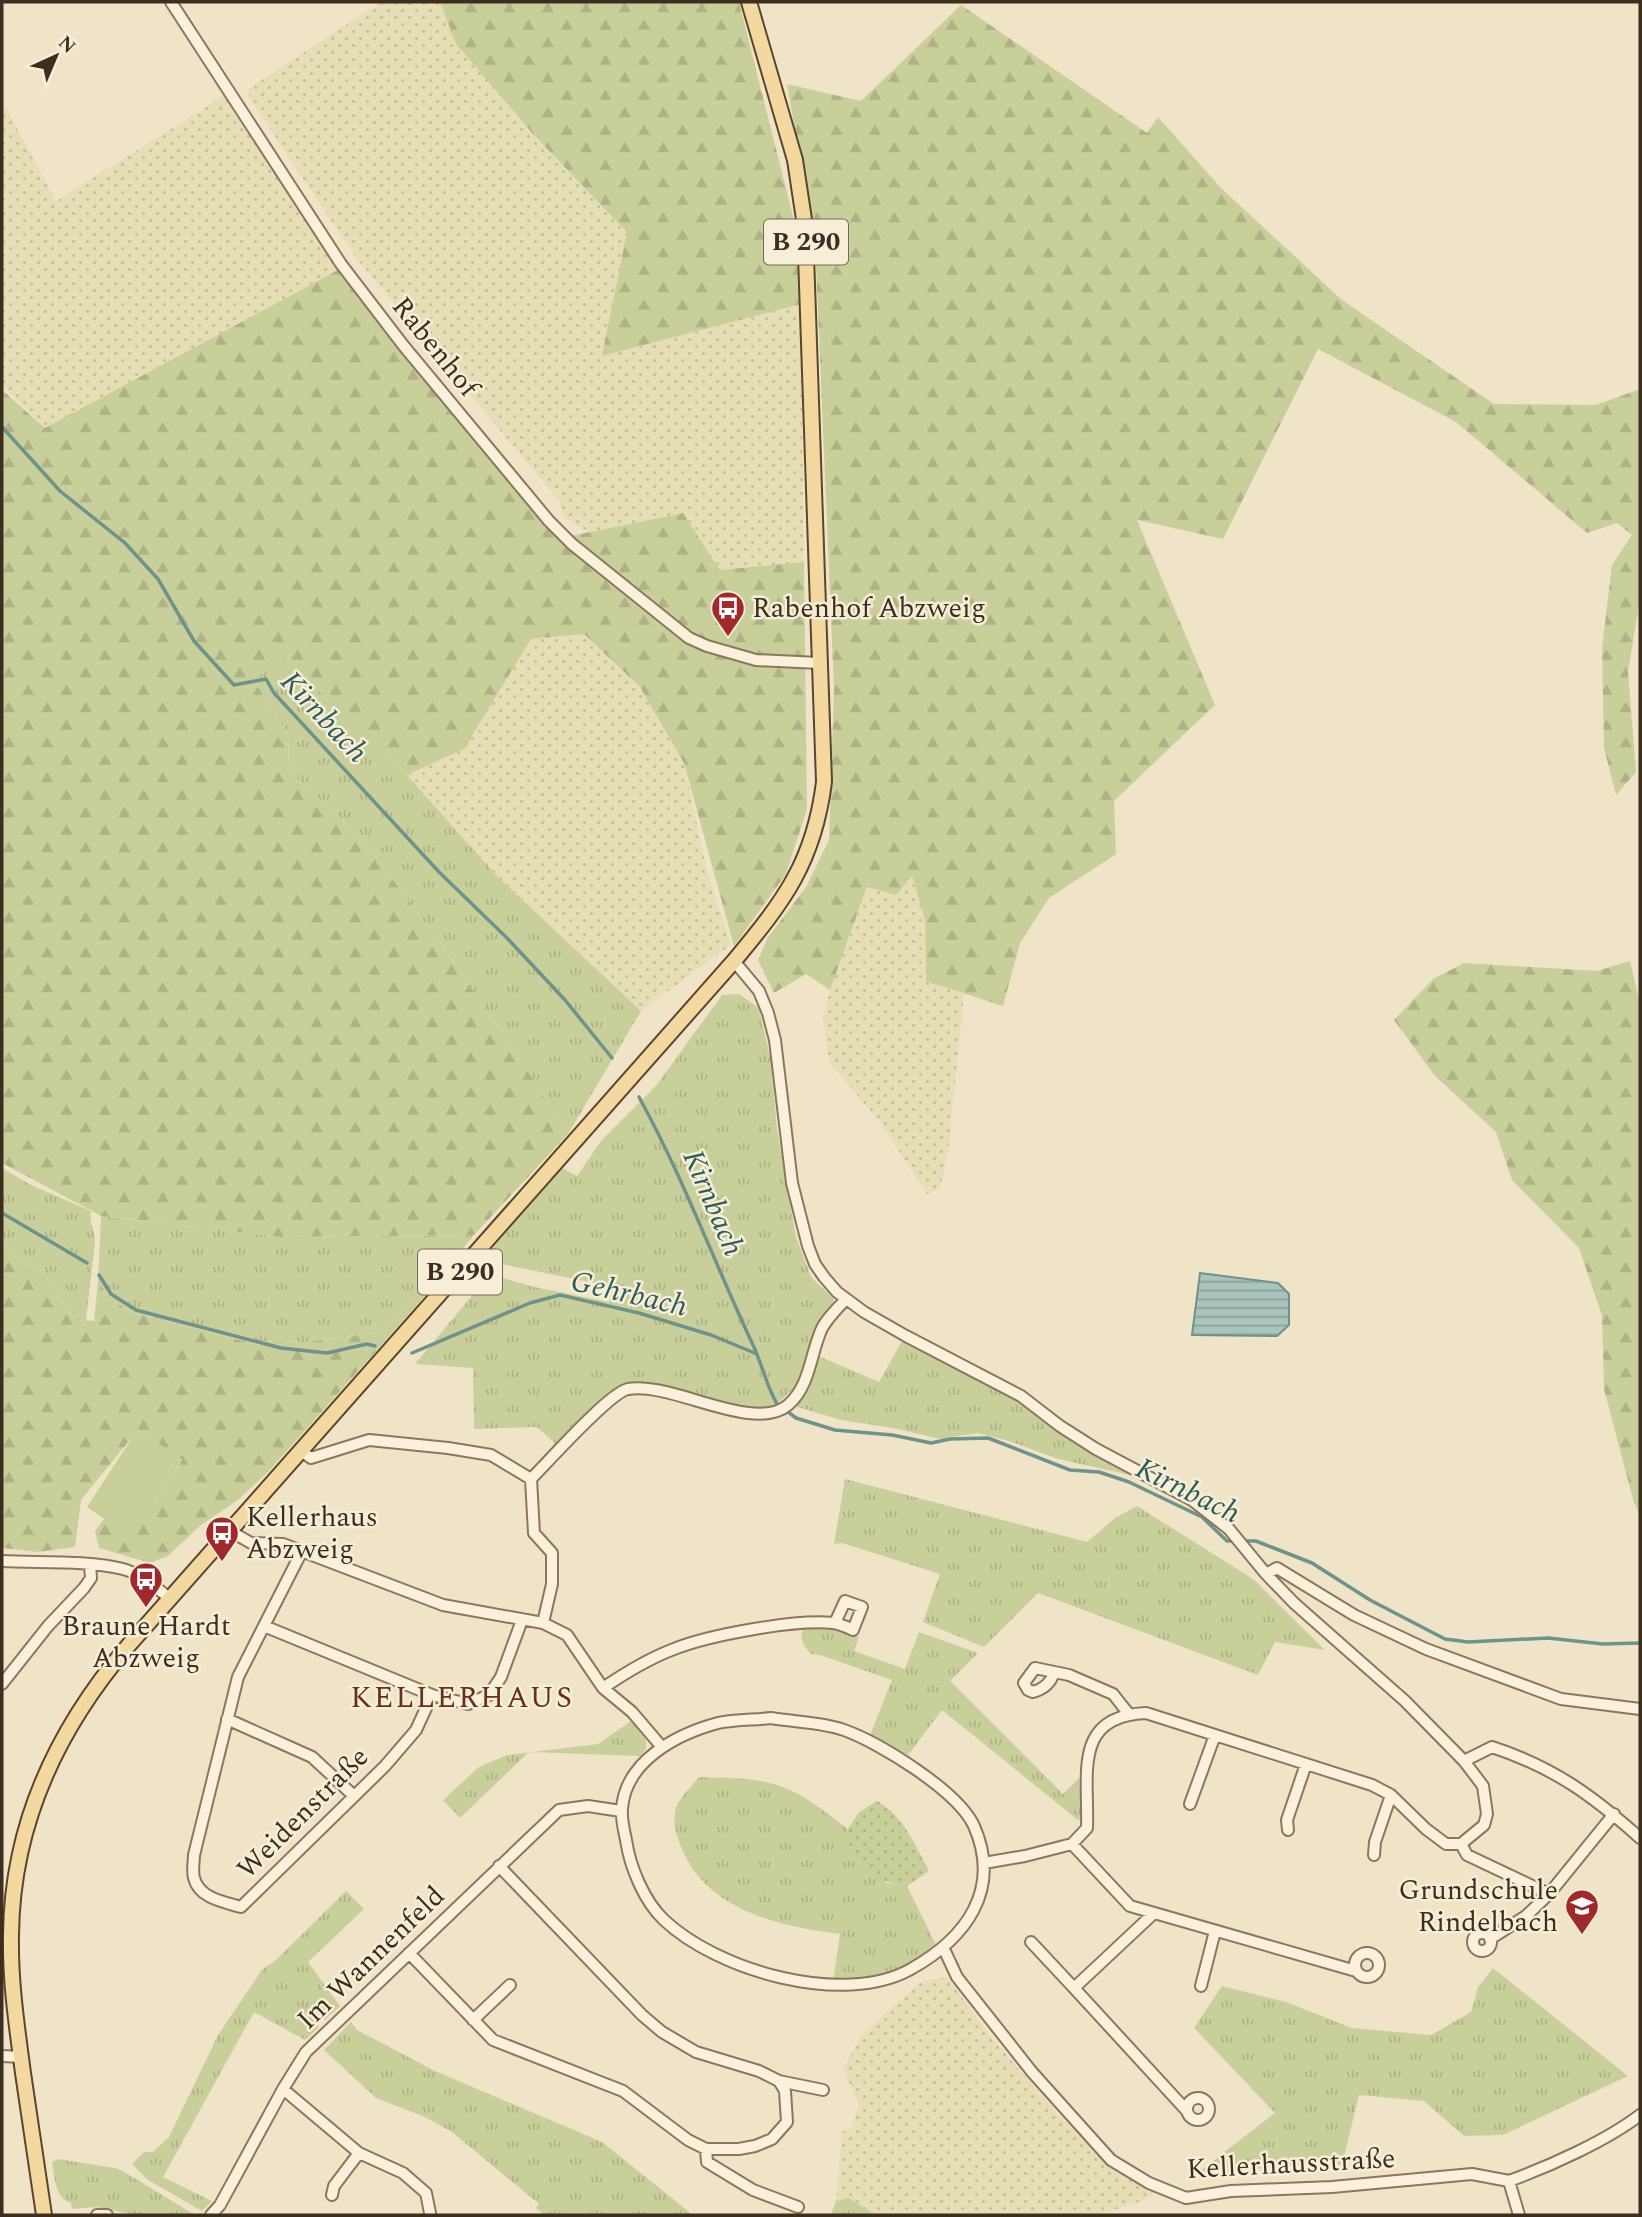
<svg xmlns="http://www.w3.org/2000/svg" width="1642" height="2217" font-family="Spectral,serif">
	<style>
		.farmland { fill: url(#farmland-dots) }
		.grass { fill: url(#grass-tufts) }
		.forest { fill: url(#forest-firs) }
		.park { fill: url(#park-dots) }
		.pitch { fill: #c9cf9b }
		.water { fill: url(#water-rules); stroke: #6f938a; stroke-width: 2 }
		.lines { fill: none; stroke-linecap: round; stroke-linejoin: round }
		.stream { stroke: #6f938a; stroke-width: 3.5 }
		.minor-casing { stroke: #8d765c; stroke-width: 14 }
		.major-casing { stroke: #5b4430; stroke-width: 18 }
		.minor { stroke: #faf1dc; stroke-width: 10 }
		.major { stroke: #f3d9a0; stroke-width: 14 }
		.labels { text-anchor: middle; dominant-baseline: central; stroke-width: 5; stroke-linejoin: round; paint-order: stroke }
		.shield { fill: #f7eed8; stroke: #756857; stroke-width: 2 }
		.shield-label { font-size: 26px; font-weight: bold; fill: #3d2e20 }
		.street-label { font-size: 28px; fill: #3d2e20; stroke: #f7eed8 }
		.poi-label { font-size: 28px; fill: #3d2e20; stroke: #f7eed8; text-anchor: start }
		.water-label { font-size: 30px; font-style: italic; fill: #2f5d5a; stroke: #f7eed8 }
		.neighbourhood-label { font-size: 30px; letter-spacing: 2px; fill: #6b2e1e; stroke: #f7eed8 }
	</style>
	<defs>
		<pattern id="farmland-dots" width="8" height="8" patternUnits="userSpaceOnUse" patternTransform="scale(1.75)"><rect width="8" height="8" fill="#e6deb5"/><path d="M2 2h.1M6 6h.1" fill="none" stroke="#c6bf9b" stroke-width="1.8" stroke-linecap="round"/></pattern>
		<pattern id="grass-tufts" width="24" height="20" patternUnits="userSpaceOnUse" patternTransform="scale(1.75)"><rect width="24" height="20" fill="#c9cf9b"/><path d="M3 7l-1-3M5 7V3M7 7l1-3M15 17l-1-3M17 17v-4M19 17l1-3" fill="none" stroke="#aeb285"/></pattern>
		<pattern id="forest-firs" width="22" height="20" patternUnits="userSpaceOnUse" patternTransform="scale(1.75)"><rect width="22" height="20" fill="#c9cf9b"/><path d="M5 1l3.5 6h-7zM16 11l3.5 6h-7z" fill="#aeb285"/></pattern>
		<pattern id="park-dots" width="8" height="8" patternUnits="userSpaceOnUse" patternTransform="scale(1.75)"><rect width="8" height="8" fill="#c9cf9b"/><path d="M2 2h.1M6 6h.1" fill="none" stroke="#aeb285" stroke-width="1.8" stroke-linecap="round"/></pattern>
		<pattern id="water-rules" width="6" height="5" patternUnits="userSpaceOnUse" patternTransform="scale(1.75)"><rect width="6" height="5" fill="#a9c4bc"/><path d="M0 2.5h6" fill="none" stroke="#8ba098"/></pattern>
	</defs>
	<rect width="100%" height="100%" fill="#f0e4c8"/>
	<path class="farmland" d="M381,2h60l186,230 -20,123 194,-51 3,259 -84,7 -37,-57 -94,19 -27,-16 -2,-14 -204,-244 -106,-159 -2,-10z
		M225,95l113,175 -293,158 -43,-43v-285l54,101z
		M584,634l56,53 44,76 23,108 24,74 -90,66 -146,-137 -88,-99 57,-26 67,-110z
		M912,875l13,45 1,61 38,13 -16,158 -8,36 -13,6 -48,-73 -50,-59 -6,-45 7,-27 38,-104z
		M947,1977l44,60 73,84 67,59 26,11 -15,10 -44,14h-222l-27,-17 -13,3 6,-69 9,-3 8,-25 -16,-35 19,-35 59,-52z"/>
	<path class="grass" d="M284,657l123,118 88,99 146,137 -73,123 -56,-87 -72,-104 -74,-100 -78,-73 1,-33 -36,-58z
		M739,994l20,14 12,53 6,68 19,108 15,40 23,22 -2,8 -8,7 -9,18 -17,52 -25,24 -17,1 -112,-25 -23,2 -62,61 -22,-20 -63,2 -1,-61 -58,-4 75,-90 40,12 79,16 4,-15 -131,-27 80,-92 15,8 24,-35 55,-55 66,-91z
		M2,1168l27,16 62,27c-2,12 4,19 4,31l-9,79 -10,-1 -10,-12 -17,-30 -47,-33z
		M101,1216l179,21 194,-2 -57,70 -7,-4 -32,31 -70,10 -65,-1 -110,-28 -22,-14 -13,-17z
		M902,1341l111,57 73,52 44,25 -72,-16 -49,-18 -31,-8 -38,6 -47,-11 -52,-8 -47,-14 13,-15 9,-36 63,27z
		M845,1479l242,63 28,-24 22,-12 116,73 72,71 -50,-8 -17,33 -220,-82 -54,54 -61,-25 17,-48 -98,-31 -8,1z
		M815,1627l20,2 24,8 -5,14 51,18 14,-37 59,21 -28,28 113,113 16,-16 3,30 -3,13 -137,-111 -34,45 -38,-20 22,-55 -72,-25 -9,-1c-7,-7 -12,-15 -8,-24z
		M631,1721l15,19v9l-6,7 -111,-4 -69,66 -17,-18 36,-33 28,-12 91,-11z
		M699,1777c27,1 55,0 81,9 24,8 48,28 68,43l-2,3 40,51 21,3 30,61c-39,26 -57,32 -104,34l7,-47c-60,-7 -133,-24 -158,-85 -5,-12 -9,-24 -7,-37 1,-11 17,-26 24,-35z
		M346,1891l18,18 -56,53 32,44 -15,14 -5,-4 -6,6 5,5 -14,13 -51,-28 -91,165 49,24 -10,10 -54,-31 -16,-16 12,-12h9l16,-15 49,-102 44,-65 14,-10z
		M1493,1968l135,108 -125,59 -39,1 -40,-35 -65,-6 -17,70c-51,-3 -101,6 -151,13l84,-65 -81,-85 28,-42 64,16 66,26 79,7 40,-23 7,-25z
		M351,2022l6,8 78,41 167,71 91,73h-149l-8,-7 3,-4 -87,-72 -27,-15 -49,-19 -52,-48z
		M58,2159l57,9 8,3 72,44h-61l-38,-8 -24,2 -1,-6c-17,-6 -16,-26 -19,-41z
		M849,2198l27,17h-45l5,-14z"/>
	<path class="forest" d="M440,2h299l60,238 2,64 -199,52 25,-124 -94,-98 -77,-90z
		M961,5l186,128 11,-16 64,72 120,111 152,104 102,1 44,-16v211l-12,71 8,101 -20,23 -12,-47 -2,-100 10,-83 20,-30 -15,-12 -30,10 -131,-111 -138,-73 -95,190 -86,-19 78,185 -101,96 2,53 -67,44 -29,45 -17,63 -77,-25 -1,-61 -13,-44 -16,19 -29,-8 -37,103 -24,-16 -32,19 -16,-33 9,-21 39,-52 23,-47 5,-152 -19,-447 -28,-157 74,17z
		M338,270l223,268 122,-25 37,57 84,-8 3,247 -21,65 -52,72 -50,-183 -44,-76 -56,-53 -53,5 -67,110 -57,26 -123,-117 -31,21 36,58 -1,33 78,73 74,100 72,104 56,87 -94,101 -194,2 -179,-21 -99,-53v-773l43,38z
		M1630,961l10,43v511l-6,-12 -30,-114 -2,-73 -23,-68 -67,-68 -16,-48 -61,-56 -41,-56 39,-41 31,-16 133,8z
		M2,1245l47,33 17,30 10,12 18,1 4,-39 13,17 22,14 110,28 65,1 70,-10 32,-31 7,4 -149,167 -30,28 -37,25 -33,31 -18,7 -51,-15 -4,-17 9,-12 28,18 50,-77 -44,-30 -57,70 -6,47 -37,5 -36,-4z"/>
	<path class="park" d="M877,1801c28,17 37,42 52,70l-22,15c-36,-5 -53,-17 -61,-54l13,-20z"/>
	<path class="pitch" d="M137,1430l45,29 -50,79 -45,-31z"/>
	<path class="water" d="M1200,1273l78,10 11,11v31l-12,11 -85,-1z"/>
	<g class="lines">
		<path class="stream" d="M2,427l58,64 65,52 33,36 36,62 40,44 32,-6 8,14 165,179 68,66 58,62 47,58
			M639,1097c44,80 75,165 114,248 9,19 13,40 24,59
			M2,1213l85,50
			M99,1275l12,19 25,16 145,38 46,5 40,-9 8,2
			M412,1353l118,-50 30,-8 79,18 72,22 46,19
			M788,1412l8,6 39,12 57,5 39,8 19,-4 38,-1 82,32 29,2 30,10 73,35 25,24h8
			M1242,1541h14l56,22 58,37 75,39 23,3 80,-4 55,6 37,-1"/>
		<g class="minor-casing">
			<path id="minor" d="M171,2l170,262 62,81 146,176 23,23 117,94 18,8 49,14 63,3
				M734,961l25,30 9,22 7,27 17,143 16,63 7,18 9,13 13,15 27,20 42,24 115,60 39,30 36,23 96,51 37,29 37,45 28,29 111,98 59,60 19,25 4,28 -3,11 -23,19h-15l-20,-15 -35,-34 -19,-10 -226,-72c-74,3 -57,62 -59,115l-15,16 -47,12 -41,7
				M301,1451l10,7 58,-18 79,8 43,7 40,24 3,54 18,20v31l-9,39
				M531,1479c17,-17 78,-86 97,-90 43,-8 126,45 160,16 21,-18 22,-47 32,-72 4,-12 17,-24 26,-34
				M230,1531l21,12 32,1 160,61 100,18 24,12 36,53 29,24 29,34
				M302,1551l-64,126 -44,178c0,6 -2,16 0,23 5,20 29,24 47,29l144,-141 31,-36 16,-35
				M2,1561c38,2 85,-1 121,8 18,5 33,18 47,30
				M1266,1574l11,-6 77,47 72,34 135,50 79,10
				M264,1626l168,69 36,9 21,-9 12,-18 21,-57
				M1054,1672c-3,11 -10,17 -21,20l-5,-2 -4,-7 11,-15 34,7 44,19 15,19
				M2,1684l46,-58 36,-38 7,-10 -1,-13
				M603,1688c22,-15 47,-30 71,-39 35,-14 122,-30 159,-26 7,1 14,4 20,7l9,-23 -17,-6 -10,22
				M771,1718c23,4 51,4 73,12 36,13 114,61 130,96 28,64 -8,112 -63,143 -67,38 -193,2 -247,-49 -20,-19 -34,-53 -38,-80 -2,-10 -5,-21 -4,-31 3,-48 55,-75 96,-86 17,-4 36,-3 53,-5z
				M227,1719l85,38 42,39
				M1464,1761l28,-14c61,20 100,48 148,91
				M1190,1804l25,-69
				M1288,1830l-1,-10 19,-56
				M1072,1844l58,62 226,65
				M1461,1844l6,11 82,39
				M1374,1855l1,-13 16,-47
				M499,1866l143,149 20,17 34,20 63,19 20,10 44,9
				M1153,1914l-79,74 113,123
				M1473 1942a9 9 0 1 1 18 0a9 9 0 1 1-18 0Z
				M1490,1939l36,-23 23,-22 65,-80
				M1031,1942l43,46
				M943,1947l14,30 75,95 79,88 38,23 37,15 45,-7 101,-4 140,-13 37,7
				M1355 1965a12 12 0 1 1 24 0a12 12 0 1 1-24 0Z
				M409,1953l84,87 130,51 65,49 18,9h33l16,-3 17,-7 15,-17 -2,-31 -6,-10
				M1201,1986l14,-55
				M473,2020l37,-35
				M2,2056l19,1
				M283,2089l76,64 44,20 23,20 4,20
				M1187 2109a11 11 0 1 1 22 0a11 11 0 1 1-22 0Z
				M706,2149l1,13 46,28 45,17
				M1509,2181c41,-15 97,-40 131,-66
				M1509,2181l10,34
				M332,2195l2,-9 25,-33
				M97,2215h10
				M211,2215l9,-10 63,-116 23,-37 253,-242 29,-4 33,5"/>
		</g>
		<g class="major-casing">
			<path id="major" d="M44,2215c-7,-47 -14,-95 -21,-142 -6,-46 -13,-91 -12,-138 1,-110 47,-207 117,-289l606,-685c50,-60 80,-99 90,-179l-19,-556 -10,-66 -46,-158"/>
		</g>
		<use href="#minor" class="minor"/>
		<use href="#major" class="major"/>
	</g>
	<defs>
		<g id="bus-pin" transform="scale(1.75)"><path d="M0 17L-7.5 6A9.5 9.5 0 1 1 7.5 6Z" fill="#9e2a2b" stroke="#f7eed8"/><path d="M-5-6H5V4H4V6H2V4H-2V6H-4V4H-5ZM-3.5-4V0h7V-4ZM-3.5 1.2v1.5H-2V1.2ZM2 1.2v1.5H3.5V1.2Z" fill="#fff"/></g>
		<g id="school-pin" transform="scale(1.75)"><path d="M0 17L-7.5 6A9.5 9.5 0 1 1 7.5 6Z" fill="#9e2a2b" stroke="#f7eed8"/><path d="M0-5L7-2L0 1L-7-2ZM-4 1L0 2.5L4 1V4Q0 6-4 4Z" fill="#fff"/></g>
	</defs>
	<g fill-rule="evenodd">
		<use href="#bus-pin" x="728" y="608"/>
		<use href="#bus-pin" x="222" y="1533"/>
		<use href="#bus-pin" x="146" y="1579"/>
		<use href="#school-pin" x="1582" y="1906"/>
	</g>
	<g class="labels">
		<g class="shield">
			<rect x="764" y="219.5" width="84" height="45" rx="5"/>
			<rect x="418" y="1249.5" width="84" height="45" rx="5"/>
		</g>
		<g class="shield-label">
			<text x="806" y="242">B 290</text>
			<text x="460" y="1272">B 290</text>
		</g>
		<g class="street-label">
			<text transform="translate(435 347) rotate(51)">Rabenhof</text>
			<text transform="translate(303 1813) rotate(-45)">Weidenstraße</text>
			<text transform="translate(371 1958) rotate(-44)">Im Wannenfeld</text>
			<text transform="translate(1291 2164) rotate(-3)">Kellerhausstraße</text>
		</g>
		<g class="poi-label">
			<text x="752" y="608">Rabenhof Abzweig</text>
			<text x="246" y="1517">Kellerhaus<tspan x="246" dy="32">Abzweig</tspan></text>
			<text x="146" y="1626" text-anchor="middle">Braune Hardt<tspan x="146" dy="32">Abzweig</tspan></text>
			<text x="1558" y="1890" text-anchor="end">Grundschule<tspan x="1558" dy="32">Rindelbach</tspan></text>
		</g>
		<g class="water-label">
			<text transform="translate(324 717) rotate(47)">Kirnbach</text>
			<text transform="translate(713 1203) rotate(67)">Kirnbach</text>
			<text transform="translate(629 1294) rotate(13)">Gehrbach</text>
			<text transform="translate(1188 1491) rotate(26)">Kirnbach</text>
		</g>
		<g class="neighbourhood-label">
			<text x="462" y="1698">KELLERHAUS</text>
		</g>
	</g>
	<rect width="1642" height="2217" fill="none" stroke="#3d2e20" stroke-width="7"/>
	<g transform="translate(56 56) rotate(44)" stroke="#f7eed8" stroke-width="5" paint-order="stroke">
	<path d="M0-5L12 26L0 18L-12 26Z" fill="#3d2e20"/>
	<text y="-10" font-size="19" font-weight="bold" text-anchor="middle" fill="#3d2e20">N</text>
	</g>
</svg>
